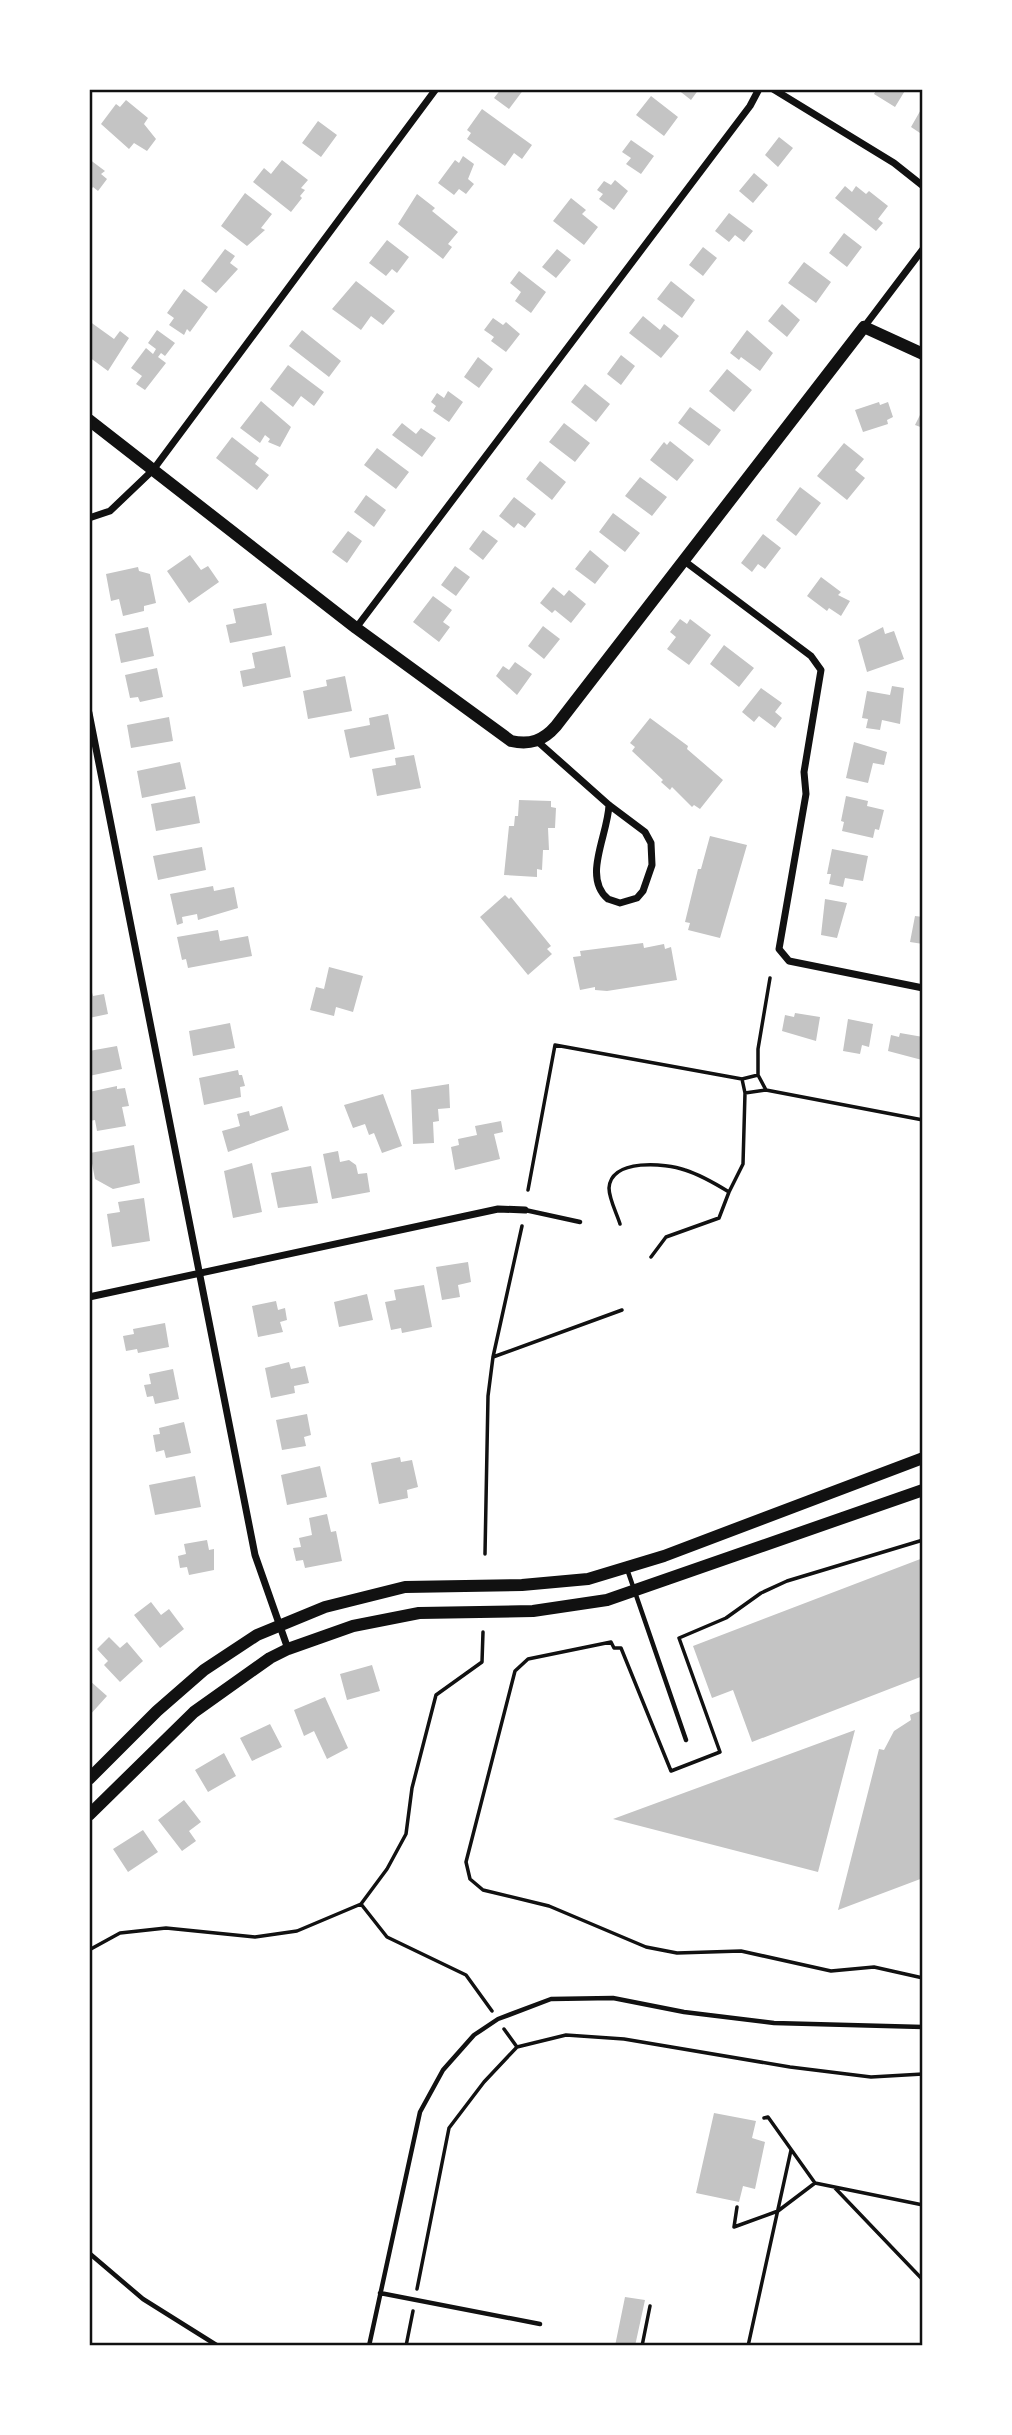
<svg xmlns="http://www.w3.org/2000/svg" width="1012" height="2435" font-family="Figtree,sans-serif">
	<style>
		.building { fill: #c4c4c4 }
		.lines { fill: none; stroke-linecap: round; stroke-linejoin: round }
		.path { stroke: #111; stroke-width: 3.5 }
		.service { stroke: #111; stroke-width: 4.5 }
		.minor { stroke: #111; stroke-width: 7 }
		.tertiary { stroke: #111; stroke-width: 12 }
		.secondary { stroke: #111; stroke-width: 12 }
		.neatline { fill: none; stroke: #111; stroke-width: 2.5 }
	</style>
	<rect width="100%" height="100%" fill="#fff"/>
	<path class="building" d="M501,89h23l-15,20 -15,-11z
		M677,89h22l-8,11z
		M877,89h29l-11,18 -21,-13z
		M651,96l27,21 -14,19 -28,-21z
		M126,100l22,18 -4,6 12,15 -9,12 -13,-8 -5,6 -28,-25 15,-20 4,3z
		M923,106v29l-12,-8z
		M482,109l50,36 -10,14 -8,-6 -9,13 -38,-27 4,-6 -4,-3z
		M318,121l19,14 -16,22 -19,-14z
		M779,137l14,11 -15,19 -13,-12z
		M631,140l23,16 -13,18 -15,-10 5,-6 -9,-6z
		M463,156l11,8 -6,15 6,5 -8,10 -7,-5 -5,6 -16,-12 17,-23 4,3z
		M89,159l16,12 -4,3 6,5 -9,12 -5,-4 -4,5z
		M282,160l26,20 -7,8 4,2 -5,6 2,2 -11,14 -38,-30 11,-14 7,6z
		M754,173l14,12 -15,18 -14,-12z
		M615,180l13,11 -14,19 -15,-11 4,-5 -6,-4 7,-9 7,4z
		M845,186l7,6 4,-6 10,8 3,-3 19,15 -10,13 5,4 -7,8 -41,-33z
		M245,193l27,21 -11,14 4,2 -18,16 -26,-20z
		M417,194l18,14 -3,3 26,21 -10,12 4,3 -9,12 -45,-35z
		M571,198l15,12 -4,4 16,13 -14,18 -31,-24z
		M729,213l24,18 -9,11 -9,-7 -6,7 -14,-11z
		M844,233l18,14 -15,20 -18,-14z
		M387,240l22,17 -12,16 -5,-4 -6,7 -17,-13z
		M703,247l14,11 -14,18 -14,-11z
		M225,249l10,7 -5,7 8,6 -22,24 -15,-12z
		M557,249l14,11 -15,18 -14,-11z
		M804,262l27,20 -15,21 -28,-20z
		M519,271l27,21 -15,21 -16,-12 6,-9 -11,-9z
		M356,281l39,30 -12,14 -12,-9 -10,14 -29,-21z
		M671,281l24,19 -13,18 -25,-19z
		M184,289l24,18 -18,25 -3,-3 -3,6 -15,-10 5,-7 -7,-5z
		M782,304l18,16 -13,17 -19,-16z
		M643,316l17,14 4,-6 15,12 -18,22 -32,-25z
		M493,318l10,7 3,-3 14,12 -14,18 -15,-11 3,-4 -10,-7z
		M89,321l25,18 6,-8 9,7 -21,33 -19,-14z
		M157,330l18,13 -10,13 -4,-3 -3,4 8,6 -21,27 -9,-6 6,-8 -11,-8 15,-20 7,6 3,-5 -8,-6z
		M302,330l39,31 -12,16 -40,-31z
		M747,330l26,23 -13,18 -19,-14 -2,3 -9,-7z
		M621,355l14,11 -14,19 -14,-11z
		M478,357l15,12 -14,19 -15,-11z
		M288,365l36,27 -10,14 -13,-10 -8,11 -23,-18z
		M727,369l25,21 -18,22 -25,-21z
		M585,384l25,20 -14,18 -25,-20z
		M448,391l15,11 -14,20 -16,-11 3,-5 -5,-4 6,-9 7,5z
		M261,401l30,26 -11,20 -12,-5 2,-3 -5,-4 -5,8 -20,-15z
		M879,402l1,3 8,-3 5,15 -6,3 1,4 -25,8 -8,-22z
		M690,407l31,23 -12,16 -31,-23z
		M923,409v19l-8,-3z
		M402,423l14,11 5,-6 15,10 -14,19 -30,-22z
		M564,423l26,20 -15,19 -26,-20z
		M232,437l27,21 -4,6 14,11 -12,15 -41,-32z
		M670,441l24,19 -17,21 -27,-21 14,-18 3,3z
		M844,443l20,16 -9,11 10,8 -18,22 -30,-24z
		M377,448l32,24 -13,17 -32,-24z
		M540,461l26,21 -14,18 -26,-21z
		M640,477l27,20 -15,19 -27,-20z
		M800,487l21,16 -25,33 -20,-16z
		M366,495l20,15 -12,17 -20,-15z
		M514,497l22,17 -11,14 -7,-5 -4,5 -15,-12z
		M613,513l27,20 -15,19 -26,-20z
		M483,530l15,11 -15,19 -14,-11z
		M348,531l14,10 -15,22 -15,-11z
		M763,534l18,14 -16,21 -7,-5 -6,8 -11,-9z
		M590,550l19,16 -14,18 -20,-15z
		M190,555l11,15 7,-4 11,16 -30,21 -22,-32z
		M455,566l15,11 -14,19 -15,-11z
		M138,567l1,4 11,3 6,29 -12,3v5l-21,5 -4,-17 -8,2 -5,-27z
		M821,577l20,15 -3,3 12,6 -9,15 -12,-8 -2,3 -20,-15z
		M553,587l11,9 5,-6 17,14 -15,19 -16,-13 -3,3 -12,-10z
		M433,596l19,14 -9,12 7,5 -11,15 -26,-20z
		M266,603l6,32 -42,8 -4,-18 10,-2 -3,-14z
		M680,619l7,5 3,-5 21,16 -22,30 -22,-16 9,-12 -6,-5z
		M543,626l17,13 -16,20 -16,-13z
		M148,627l6,29 -33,7 -6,-29z
		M883,627l2,7 9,-3 10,28 -37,13 -9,-32z
		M724,645l30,23 -15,19 -29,-23z
		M285,646l6,31 -48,10 -3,-16 15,-3 -3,-15z
		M515,662l17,12 -15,21 -21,-19 7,-10 6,4z
		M157,668l6,29 -23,5 -2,-5 -8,1 -5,-23z
		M345,676l7,35 -44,8 -5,-28 24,-5 -1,-6z
		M892,686l12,2 -4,36 -18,-4 -2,10 -14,-2 2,-9 -6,-1 5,-27 23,4z
		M761,688l21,15 -7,9 7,6 -7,10 -16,-12 -5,6 -12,-10z
		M388,714l7,35 -45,9 -6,-28 26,-5 -1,-7z
		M169,717l4,24 -42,7 -4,-23z
		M650,718l38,28 -1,3 36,31 -23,29 -6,-4 -2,2 -20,-20 -2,3 -9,-8 2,-2 -31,-29 3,-4 -5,-4z
		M854,742l33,10 -3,13 -11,-2 -5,20 -22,-5z
		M414,755l7,33 -44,8 -5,-27 24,-4 -1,-7z
		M180,762l6,27 -44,9 -5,-27z
		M195,796l5,27 -44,8 -5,-27z
		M846,796l22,5 -1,5 17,4 -5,20 -4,-1 -2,9 -31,-7 2,-9 -3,-1z
		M519,800l32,1v6l5,1 -1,20h-7l1,22h-6l-1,20 -5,-1v8l-33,-2 5,-49h5l1,-10h3z
		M710,836l37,9 -27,93 -32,-8 2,-7 -5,-1 10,-41 3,-12h3z
		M202,847l4,23 -48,10 -5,-24z
		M832,849l36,7 -5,25 -18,-3 -2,9 -14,-3 2,-10h-4z
		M213,886l1,5 20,-4 4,21 -40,12 -1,-6 -15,3 1,6 -6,2 -7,-31z
		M505,895l4,4 2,-2 40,49 -4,3 5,5 -24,21 -48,-58z
		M825,899l22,4 -10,35 -16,-3z
		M915,916l8,1v27l-13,-2z
		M218,930l2,11 28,-5 4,20 -64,12 -2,-9 -4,1 -5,-23z
		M643,943l1,5 20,-4 1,5 6,-2 6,33 -70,11 -12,-1v-3l-15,3 -7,-33 8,-1 -1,-5z
		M329,967l34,9 -10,36 -17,-5 -2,9 -24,-6 6,-23 8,2z
		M90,985l3,11 11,-2 4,20 -19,4z
		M795,1013l25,4 -4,24 -34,-10 3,-16 9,2z
		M848,1019l25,5 -4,23 -7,-2 -2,9 -17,-3z
		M230,1023l5,25 -42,8 -4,-25z
		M900,1033l23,4 -1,23 -34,-9 3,-16 8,2z
		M117,1046l5,23 -33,7v-25z
		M238,1070l1,5h3l3,11 -5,1 1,10 -37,8 -5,-27z
		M449,1084l1,24 -12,1 1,12 -6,1 1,21 -21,1 -2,-54z
		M117,1086v3l8,-1 4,18 -7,1 4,19 -29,5 -2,-11 -6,1v-29z
		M383,1094l19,52 -20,7 -8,-20 -5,2 -4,-11 -12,4 -9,-23z
		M282,1106l7,24 -61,22 -6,-21 18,-5 -3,-12 12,-3 1,5z
		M501,1121l2,11 -9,2 6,25 -45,11 -4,-23 8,-2 -1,-6 19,-4 -2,-9z
		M134,1145l6,38 -27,6 -18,-10 -5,-26z
		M338,1151l2,11 9,-2 7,5 2,9 9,-1 3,19 -38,7 -9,-45z
		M252,1163l10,49 -29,6 -9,-47z
		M311,1166l7,37 -40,5 -7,-35z
		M144,1198l6,43 -38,6 -5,-33 13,-2 -2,-10z
		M468,1262l3,20 -13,3 2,12 -18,3 -6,-33z
		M424,1285l8,42 -30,6 -1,-5 -10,2 -6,-28 11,-2 -2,-10z
		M367,1294l6,26 -34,7 -5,-25z
		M276,1301l2,9 7,-2 2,12 -7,2 3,10 -25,5 -6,-31z
		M165,1323l4,24 -31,6 -1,-4 -11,2 -3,-15 11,-2 -1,-5z
		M289,1362l2,7 14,-3 4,17 -15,3 1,7 -24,5 -6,-30z
		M173,1369l6,30 -24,5 -2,-8 -6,1 -3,-12 7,-1 -2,-10z
		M307,1414l4,21 -7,2 2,9 -24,4 -6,-30z
		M184,1422l7,31 -25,5 -2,-8 -8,2 -3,-17 7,-1 -1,-6z
		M400,1457l1,5 11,-2 6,27 -11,3 1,8 -29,6 -8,-41z
		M320,1466l7,31 -40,8 -6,-30z
		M195,1476l6,31 -46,8 -6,-30z
		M327,1514l4,18 5,-1 6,30 -37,7 -2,-8 -7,1 -3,-13 8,-1 -2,-9 13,-3 -3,-17z
		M207,1540l2,10 5,-1v21l-25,5 -2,-8 -7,1 -2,-12 8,-2 -2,-10z
		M923,1558v118l-171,66 -19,-52 -21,8 -19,-52z
		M151,1602l10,13 8,-6 15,20 -24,19 -26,-33z
		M109,1637l11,11 7,-6 16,19 -23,21 -16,-17 4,-4 -11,-12z
		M372,1665l8,26 -33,9 -7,-26z
		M89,1680l18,16 -18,20z
		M325,1697l23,51 -21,11 -13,-28 -10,5 -10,-26z
		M923,1710v168l-85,32 41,-161 5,1 10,-19 17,-11 -1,-5z
		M270,1724l12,23 -30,14 -12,-23z
		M855,1730l-37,142 -205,-53z
		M224,1753l12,23 -28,16 -13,-22z
		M184,1800l17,22 -12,9 7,10 -14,10 -24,-31z
		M143,1830l15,22 -30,20 -15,-23z
		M714,2113l42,8 -4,17 13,4 -10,47 -12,-3 -4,16 -43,-9z
		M625,2297l20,3 -10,46h-20z"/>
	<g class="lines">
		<path class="path" d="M758,1075l8,15
			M742,1079l16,-4v-26l12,-71
			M528,1190l27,-145 187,34 3,14 21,-3 157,30
			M620,1224c-3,-10 -11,-25 -11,-36 2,-30 57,-25 76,-18 16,5 31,14 44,22l14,-28 2,-71
			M651,1257l15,-20 53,-19 10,-26
			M493,1357l129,-47
			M923,1540l-136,41 -26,12 -35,25 -47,20 41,114 -49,19 -50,-123h-7l-3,-6 -83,17 -13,12 -49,191 4,17 13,11 66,16 97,41 31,6 64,-2 90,20 43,-4 49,11
			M485,1554l3,-158 5,-39 29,-131
			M361,1904l26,33 79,38 26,36
			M89,1950l31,-17 46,-5 89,9 42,-6 64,-27 26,-35 19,-35 6,-46 24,-93 46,-33 1,-30
			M504,2029l13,18
			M764,2118l4,-1 47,66 108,22
			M835,2188l88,92
			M737,2207l-3,20 44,-16 37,-28
			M417,2289l32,-161 35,-46 33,-35 49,-12 58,4 166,28 81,10 52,-3
			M406,2346l7,-35
			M642,2346l8,-40
			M748,2346l43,-196"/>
		<path class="service" d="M525,1210l55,12
			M627,1569l59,171
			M89,2253l54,46 75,47
			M380,2293l160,31
			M369,2346l51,-234 23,-42 31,-35 24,-16 53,-20 62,-1 71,14 90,11 149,4"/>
		<path class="minor" d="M773,89l121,74 29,23
			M864,327l59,-78
			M89,518l21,-7 43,-41 283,-381
			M683,560l128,96 10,14 -17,102 2,22 -27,155 10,12 134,27
			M356,628l394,-522 9,-17
			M89,713l166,842 33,94
			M537,741l72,64 36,27 6,11 1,22 -9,26 -6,7 -17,5 -12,-4c-26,-22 0,-64 1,-94
			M89,1297l409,-88 27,1"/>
		<path class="tertiary" d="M89,420l267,208 155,113c19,4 32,0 45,-15l308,-399 59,27"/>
		<path class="secondary" d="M89,1779l68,-68 47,-41 53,-35 68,-28 80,-20 117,-2 66,-6 76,-23 259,-98
			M89,1815l105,-103 76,-54 18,-9 65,-23 66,-13 114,-2 74,-11 316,-110"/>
	</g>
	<rect width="1012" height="2435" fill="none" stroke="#ffffff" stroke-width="182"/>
	<rect x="91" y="91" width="830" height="2253" class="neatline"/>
</svg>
